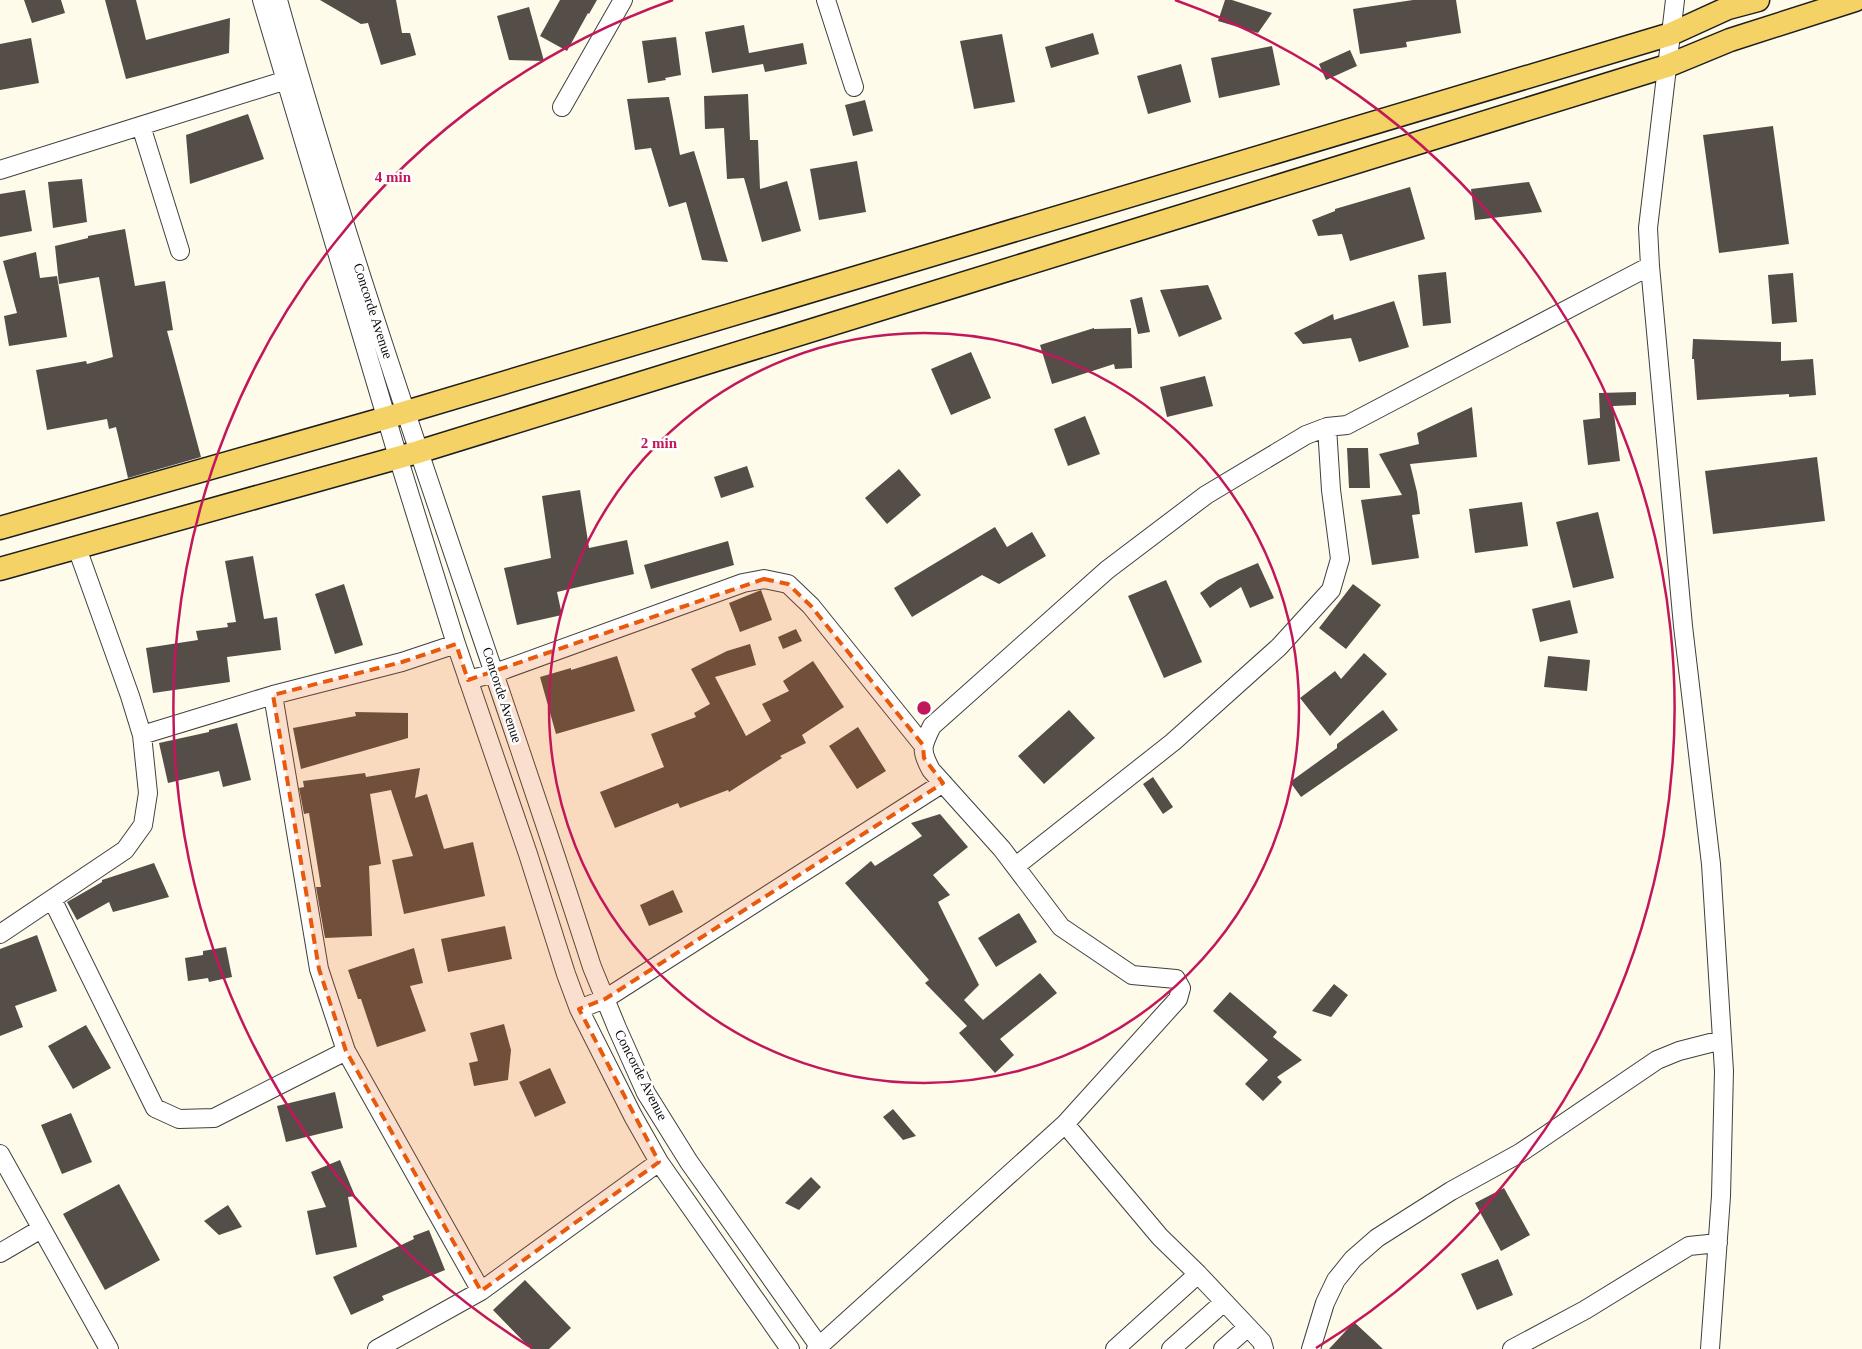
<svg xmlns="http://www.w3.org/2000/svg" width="1862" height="1349" font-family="Georgia,serif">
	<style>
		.building { fill: #544d48 }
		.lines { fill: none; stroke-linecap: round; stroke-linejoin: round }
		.minor-casing { stroke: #3f3f3f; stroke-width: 20 }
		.major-casing { stroke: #1d1d1d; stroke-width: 25 }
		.minor { stroke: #fff; stroke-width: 18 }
		.major { stroke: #f4d265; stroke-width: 22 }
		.marked { fill: #e8590c; fill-opacity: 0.2; stroke: #e8590c; stroke-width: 4; stroke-dasharray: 10 6; stroke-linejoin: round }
		.ring { fill: none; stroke: #c2185b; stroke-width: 2.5 }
		.labels { text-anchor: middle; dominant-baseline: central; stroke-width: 5; stroke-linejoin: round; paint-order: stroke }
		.street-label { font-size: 14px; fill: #0c0c0c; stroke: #fff }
		.centre { fill: #c2185b; stroke: #fff; stroke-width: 2.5 }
		.ring-label { font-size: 15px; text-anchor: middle; font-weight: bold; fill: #c2185b; stroke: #fff; stroke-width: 5; stroke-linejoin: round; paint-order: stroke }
	</style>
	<rect width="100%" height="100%" fill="#fefbeb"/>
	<path class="building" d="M24,0h37l4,13 -33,10z
		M105,0h31l10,40 84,-22 -1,35 -103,26z
		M320,0h76l6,33h8l6,22 -35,10 -13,-42 -7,1z
		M560,0h37l-8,14 -1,-1 -21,38 -27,-15z
		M1225,0h7l40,13 -14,20 -40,-12z
		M1413,0h43l5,33 -55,9 1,5 -47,7 -7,-45z
		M529,7l15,54 -35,-1 -12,-44z
		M744,25l5,28 54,-10 4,21 -42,8 -2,-8 -51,9 -7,-41z
		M1093,33l6,21 -48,14 -6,-21z
		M1002,34l13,68 -41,7 -14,-68z
		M676,37l5,38 -16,3 1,2 -18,3 -6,-42z
		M31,38l8,45 -39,7v-46z
		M1272,46l8,39 -61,13 -8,-40z
		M1350,50l7,16 -31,14 -7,-16z
		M1181,64l10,38 -43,12 -11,-38z
		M748,94l2,46h8l2,49 27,-8 14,50 -39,11 -18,-64 -17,1 -3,-51 -19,1 -1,-33z
		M669,97l11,58 14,-4 34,111 -26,-2 -16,-58 -17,5 -18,-59 -16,2 -8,-51z
		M865,100l8,31 -20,5 -8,-31z
		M248,114l16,45 -74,25 -4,-49z
		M1773,126l16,118 -70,9 -16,-118z
		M857,161l9,51 -47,8 -9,-51z
		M82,179l5,43 -34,6 -5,-46z
		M1529,182l13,30 -67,8 -4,-31z
		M1410,187l15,52 -75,22 -8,-27 -24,2 -6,-16 23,-9v-2z
		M25,190l7,41 -32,6v-43z
		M125,229l10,57 30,-5 8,49 -6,1 34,126 -73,21 -12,-51 -7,2 -2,-10 -60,11 -11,-60 50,-9 1,3 26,-7 -14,-80 -40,7 -4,-38 33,-8v-2z
		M36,252l4,26 17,-2 10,61 -58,9 -5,-30 13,-3 -14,-52z
		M1446,272l5,51 -28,3 -5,-51z
		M1793,273l4,49 -25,2 -4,-49z
		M1208,285l14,34 -43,18 -19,-47z
		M1142,297l8,35 -12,2 -8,-34z
		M1394,301l15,46 -50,15 -8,-24 -48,6 -9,-11 39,-19 1,6z
		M1094,328v1l37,-1 1,40 -17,1 -1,-5 -62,20 -12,-39z
		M1693,339l88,3v19l32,-2 3,36 -27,2v-3l-92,6 -3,-41h-2z
		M971,352l20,46 -40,17 -20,-46z
		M1205,376l8,30 -46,11 -7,-30z
		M1636,392v13l-23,1 7,55 -32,4 -5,-45 17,-2 -1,-25z
		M1472,407l5,50 -67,7 7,28 3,22 -8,1 7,43 -47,7 -11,-65 41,-5 -23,-41 40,-10 -2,-11z
		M1085,416l15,38 -32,12 -14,-37z
		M1347,448h21l2,40h-21z
		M1817,457l8,64 -112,13 -8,-63z
		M747,466l7,21 -33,11 -7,-21z
		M899,469l22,26 -34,29 -22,-26z
		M580,490l9,58 38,-8 7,34 -77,18 5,23 -45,10 -13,-57 47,-10 -9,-62z
		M1522,502l6,44 -53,7 -6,-44z
		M1598,512l16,66 -41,10 -17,-66z
		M995,527l12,20 25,-15 14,24 -47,28 -17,-9 -70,42 -18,-29z
		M728,541l6,24 -83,24 -7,-24z
		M253,556l11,63 13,-2 4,33 -54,7 3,25 -77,11 -7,-45 52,-8 -2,-9 32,-4 -1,-4 9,-1 -11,-61z
		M1258,563l16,35 -24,10 -9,-21 -31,21 -10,-15 18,-13z
		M1166,580l36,82 -38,16 -36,-82z
		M344,584l19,61 -28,9 -20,-60z
		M1353,584l28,21 -35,44 -27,-21z
		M761,590l11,30 -32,12 -11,-29z
		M1570,600l8,33 -38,9 -8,-33z
		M796,629l6,12 -19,8 -5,-12z
		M750,644l6,21 -41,12 31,59 25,-15 -9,-17 27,-13 -6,-10 30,-20 31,46 -42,28 4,8 -26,13 2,2 -53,34 -1,-2 -48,18 -2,-5 -63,25 -15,-36 64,-25 -13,-33 45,-17 -2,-4 16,-9 -19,-35 36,-18z
		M1364,653l23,21 -57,62 -30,-38 35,-27 6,8z
		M617,656l18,55 -79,23 -16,-57 31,-9v2z
		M1548,656l42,4 -3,31 -43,-4z
		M1069,710l26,28 -51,46 -26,-28z
		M1383,710l15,20 -97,67 -11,-15 47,-34v-4z
		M355,712l53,1v25l-107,31 -8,-41 63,-12z
		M237,723l14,57 -28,7 -4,-16 -51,12 -9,-40 50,-11v-2z
		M858,727l28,44 -29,18 -28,-43z
		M420,768l-5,30 12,-4 17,55 29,-7 12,54 -81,18 -12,-54 21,-4 -22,-66 -21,4 11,70 -12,2 3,70 -47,2 -9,-51h5l-12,-74 -5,1 -5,-26 5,-1 -1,-6 62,-8 1,4z
		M1153,777l20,30 -10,7 -20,-30z
		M940,814l28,33 -35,28 17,20 -12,7 41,83 -15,15 19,20 57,-47 17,20 -57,46 14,16 -19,18 -36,-40 8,-7 -42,-43 4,-3 -84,-97 26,-22 4,5 47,-30 -11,-13z
		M154,863l15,34 -56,15 -4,-10 -32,18 -10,-18 35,-20v-2z
		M673,890l10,22 -34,14 -9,-21z
		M1019,913l18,29 -41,25 -18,-29z
		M505,926l7,33 -64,13 -7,-33z
		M37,935l20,56 -42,15 8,21 -23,9v-87z
		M226,947l6,30 -23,5 -1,-4 -20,3 -3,-23 18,-3v-4z
		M414,948l9,35 -13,3 16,45 -49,16 -16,-48h-3l-10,-29z
		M1334,984l14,11 -17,22 -19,-6z
		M1230,992l47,40 -4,5 29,23 -25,17 5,5 -19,19 -18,-17 23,-24 -55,-49z
		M504,1024l7,26 -3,30 -34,6 -5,-23 9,-2 -8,-28z
		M86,1025l25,43 -38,21 -25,-43z
		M550,1068l16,35 -31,14 -16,-35z
		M335,1092l8,36 -57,14 -9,-36z
		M893,1109l23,27 -13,4 -20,-23z
		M71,1113l21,49 -30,12 -21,-49z
		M340,1160l15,36 -7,1 9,50 -41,8 -9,-44 19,-4 -15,-35z
		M811,1177l10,10 -22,23 -14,-7z
		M119,1184l41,76 -55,30 -42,-76z
		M1504,1188l26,47 -29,16 -26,-48z
		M228,1205l14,22 -23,8 -15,-14z
		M429,1230l16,40 -63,26 2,4 -33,15 -18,-38 81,-38 -1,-3z
		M1498,1259l15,36 -36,15 -16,-36z
		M525,1280l46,48 -22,21h-18l-38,-39z
		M1354,1322l29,27h-54z"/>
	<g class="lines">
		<g class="minor-casing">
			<path id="minor" d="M262,0l136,457 58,187 72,210 38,120 13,35 54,107 26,46 131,187
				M278,0c91,327 210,644 314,967l25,61 29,65 43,69 130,184
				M826,0l28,87
				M1675,0l-27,228 2,38 33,360 28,238 13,207 -3,125 -11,153
				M562,107l61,-107
				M141,126l39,125
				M0,170l296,-93
				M468,680l27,-7 248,-90 21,-4 24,5 23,22 112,139
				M273,695l46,274 27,82 135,240
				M142,735l131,-40 129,-33 54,-18
				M1016,866l157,-124 106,-95 52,-57 9,-31 -9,-69 -4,-63
				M52,899l103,209 24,11 35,-1 132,-67
				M0,934l125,-84 18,-25 5,-32 -6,-58 -12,-39 -53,-148
				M579,1009l26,-10 338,-216
				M1065,1124l95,113 38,37 50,53 14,15 2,7
				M0,1154l109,195
				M0,1253l41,-24
				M377,1349l104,-58 178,-129
				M816,1349l249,-225 113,-125 3,-11 -5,-9 -44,-4 -71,-48 -59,-78 -71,-79c-11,-20 -9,-24 1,-44l175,-156 99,-75 100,-60 21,-8 20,-2 303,-159
				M1115,1349l83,-75
				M1171,1349l53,-47
				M1223,1349l25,-22
				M1311,1349l14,-46 11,-23 17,-21 24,-21 74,-47 69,-38 137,-93 22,-9 43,-11
				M1512,1349l73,-39 104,-64 29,-3"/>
		</g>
		<g class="major-casing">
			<path id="major" d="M0,528l386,-110 1285,-384 57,-26 30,-8
				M0,569l418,-117 1249,-386 63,-26 125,-40"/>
		</g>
		<use href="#minor" class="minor"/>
		<use href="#major" class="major"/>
	</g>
	<path class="marked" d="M764,579l24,5 23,22 112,139 1,13 19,25 -338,216 -26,10 80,153 -178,129 -135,-240 -27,-82 -46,-274 129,-33 54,-18 12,36z"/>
	<g class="ring">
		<circle cx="924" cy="708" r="375"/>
		<path d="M532 1348A751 751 0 0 1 673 0M1175 0A751 751 0 0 1 1316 1348"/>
	</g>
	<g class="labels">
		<g class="street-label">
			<text transform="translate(373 311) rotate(72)">Concorde Avenue</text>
			<text transform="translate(502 695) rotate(72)">Concorde Avenue</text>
			<text transform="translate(641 1075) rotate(63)">Concorde Avenue</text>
		</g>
	</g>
	<circle cx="924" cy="708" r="8" class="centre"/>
	<g class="ring-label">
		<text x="393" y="182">4 min</text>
		<text x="659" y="448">2 min</text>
	</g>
</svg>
